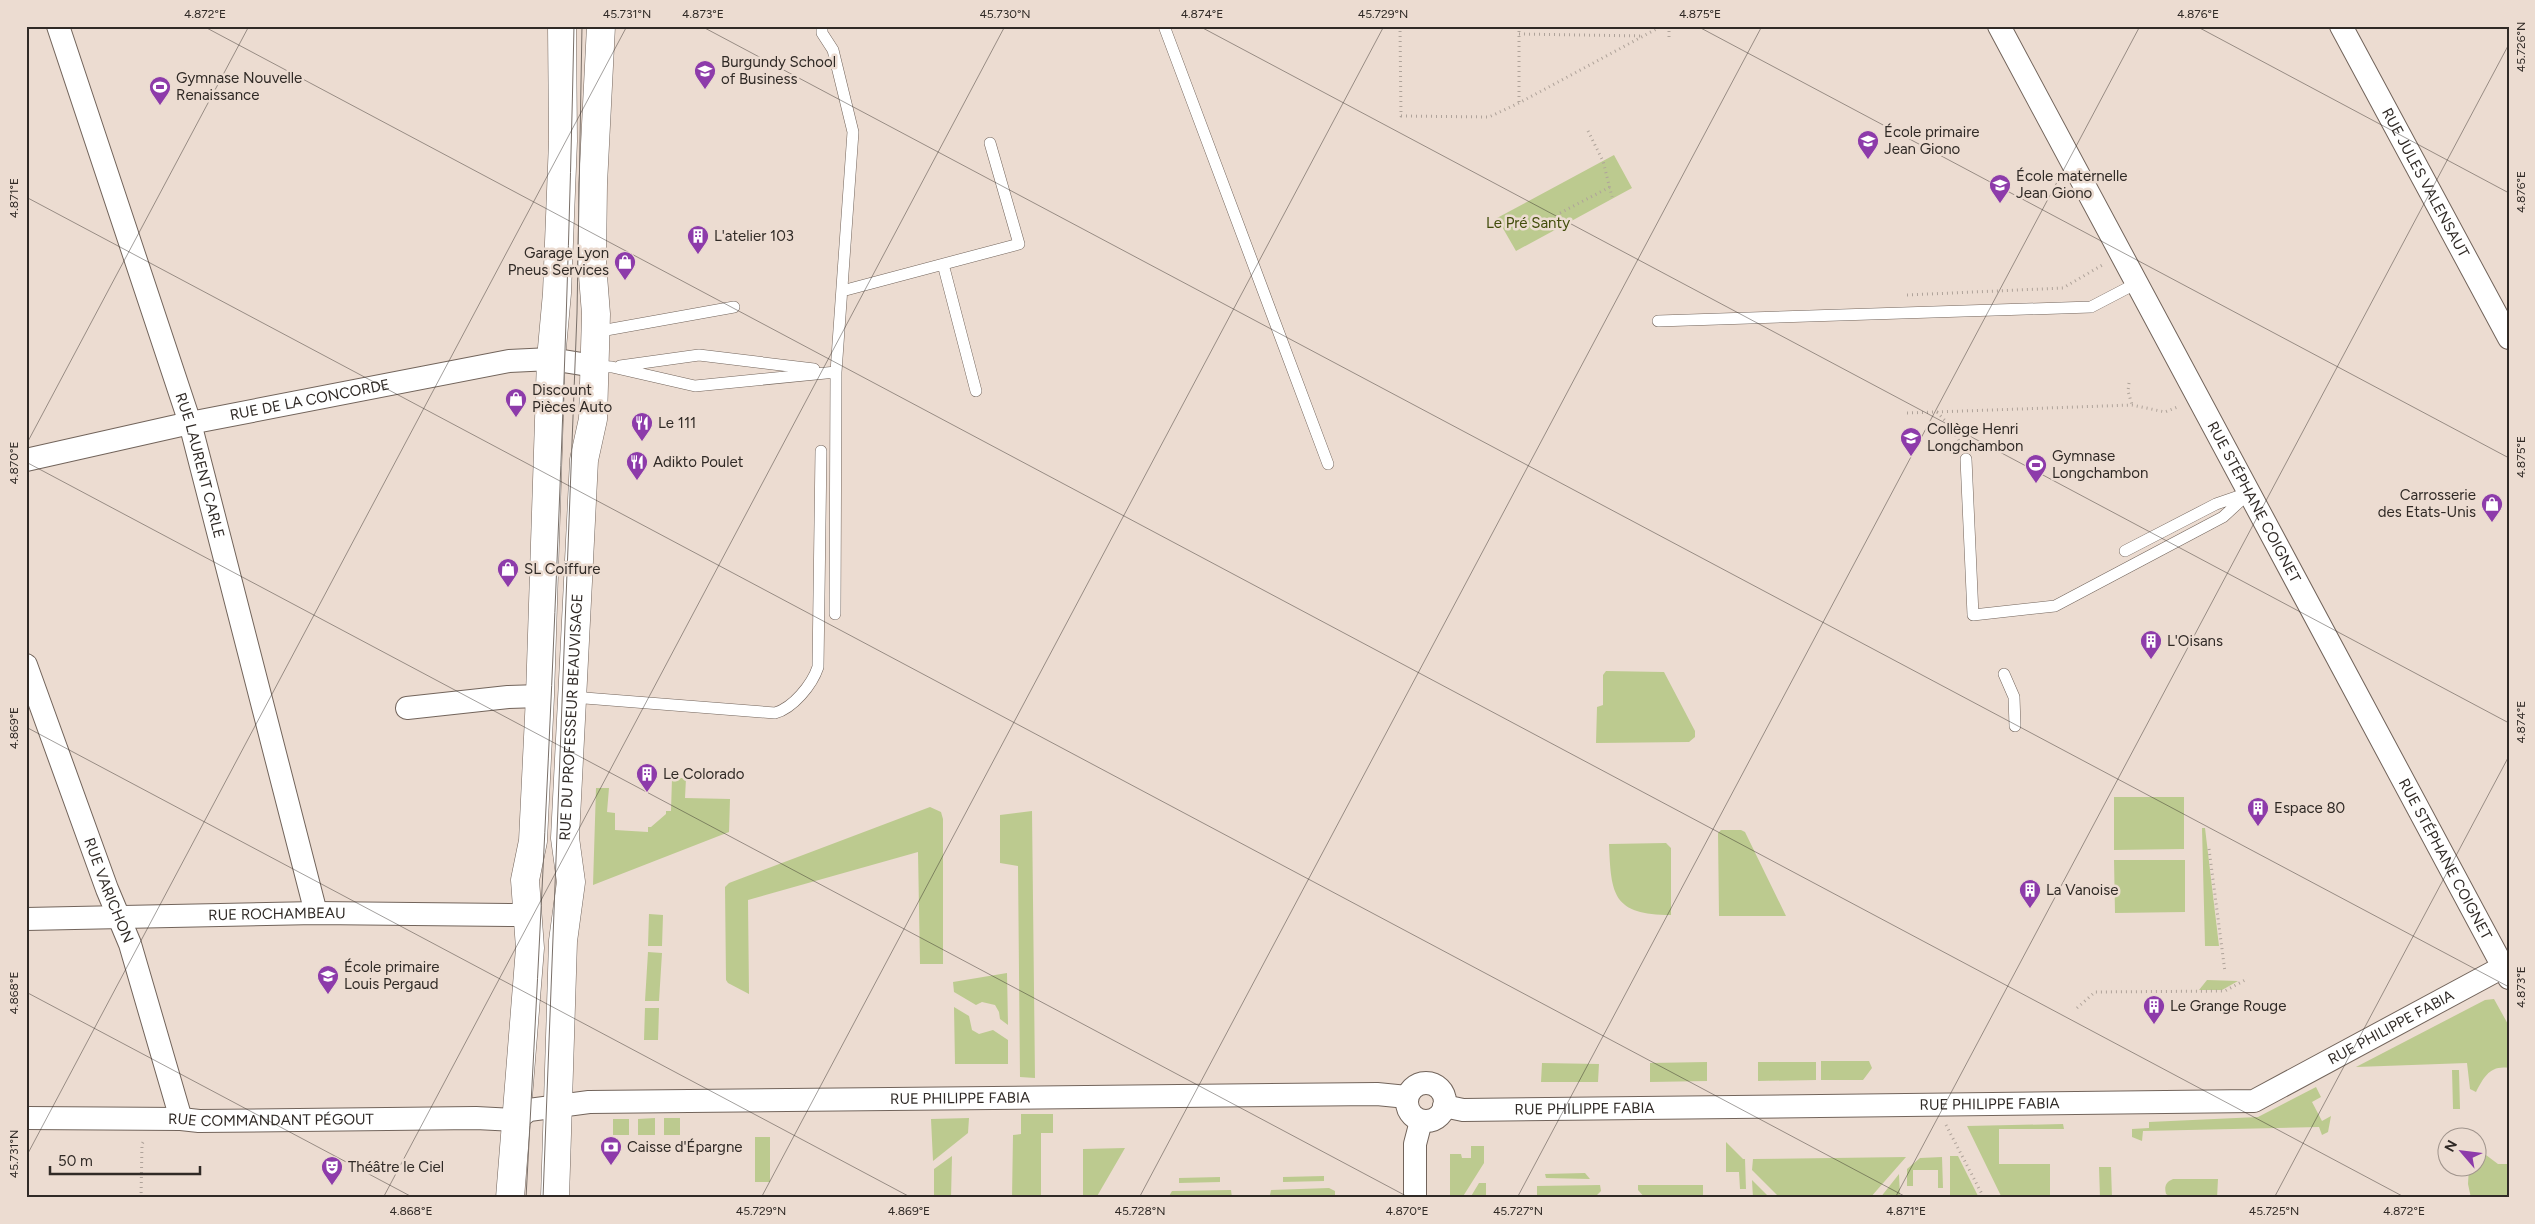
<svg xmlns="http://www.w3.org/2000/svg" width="2535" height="1224" font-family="Figtree,sans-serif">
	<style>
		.green { fill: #bcca8f }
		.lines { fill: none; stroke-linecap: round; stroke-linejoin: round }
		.lane-casing { stroke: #72645b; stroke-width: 12 }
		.street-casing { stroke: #72645b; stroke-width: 24 }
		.secondary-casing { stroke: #72645b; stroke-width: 29 }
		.path { stroke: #afa39a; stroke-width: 3; stroke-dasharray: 1 4; stroke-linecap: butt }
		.lane { stroke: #fff; stroke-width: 11 }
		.street { stroke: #fff; stroke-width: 22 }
		.secondary { stroke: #fff; stroke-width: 28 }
		.tram { stroke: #796f68; stroke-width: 1 }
		.ticks { fill: none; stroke: #302a26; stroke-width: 1; stroke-opacity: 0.45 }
		.labels { text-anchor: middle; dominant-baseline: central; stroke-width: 5; stroke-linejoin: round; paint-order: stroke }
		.poi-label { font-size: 15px; fill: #302a26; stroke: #ecdcd1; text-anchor: start }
		.street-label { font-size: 15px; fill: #302a26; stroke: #ecdcd1 }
		.park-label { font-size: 15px; fill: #414c0a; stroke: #ecdcd1 }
		.neatline { fill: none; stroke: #302a26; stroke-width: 2 }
		.ticks-label { font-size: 12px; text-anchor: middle; fill: #302a26 }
	</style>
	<rect width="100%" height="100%" fill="#ecdcd1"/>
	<path class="green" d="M1614,155l18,33 -116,63 -19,-33z
		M1606,671l58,1 31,59v6l-6,5 -93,1 1,-36 6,-2v-30z
		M672,778h14l-1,20 45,1 -1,33 -136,53 3,-97h13l-2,24 8,1v17l33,2v-5h3l15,-13v-3h5z
		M2114,797h70v52l-70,1z
		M930,807l11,5 2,7v145h-23l-2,-112 -170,48 1,94 -21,-11 -2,-3 -1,-93 4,-4z
		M1032,811l3,267 -15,-1 -2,-211 -18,-3v-48z
		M2202,828h3l14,118h-14z
		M1721,830h20l4,2 41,84h-67l-1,-83z
		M1666,843l5,5v67c-58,0 -60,-20 -62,-71z
		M2114,860h71v52l-70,1z
		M649,914l14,1 -1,31h-14z
		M648,952l14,1 -3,48h-14z
		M1007,973l1,52 -8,-6 -1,-7 -4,-7 -13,-3 -6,3 -22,-13 -1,-10z
		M2207,980l31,1 -16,9h-23z
		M2494,999l15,27v42c-19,-3 -25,9 -33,24l-6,-3 -3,-26 -111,4 129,-67z
		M954,1007l15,9 3,14 7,4 14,-4 15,10v24h-53z
		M645,1008h14l-1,32h-14z
		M1821,1061h48l3,7 -9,12h-42z
		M1707,1062v19l-57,1v-19z
		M1758,1062h58v18l-58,1z
		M1542,1063l57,1 -1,18h-57z
		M2452,1070h7l1,39h-7z
		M2316,1087l5,10 -9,5 10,19 9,-5 -3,16 -6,3 -3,-8 -176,4 -1,10 -10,-4v-8l17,-1v-6l109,-5z
		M1021,1114h32v19h-12v65h-29l1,-63 8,-1z
		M655,1118v17h-17v-16z
		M664,1118h16v17h-16z
		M969,1118l-1,15 -35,28 -2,-42z
		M613,1119h16v16h-16z
		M2063,1124l1,5h-65v35h51v34h-48l-35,-72z
		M755,1137h15v45h-15z
		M1726,1142l17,17h2l1,30h-6l-1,-17h-13z
		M1471,1146h13v17l-22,35h-12v-44h11l1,4h9z
		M1125,1148l-29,50h-13v-49z
		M2478,1149l20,15h11v34h-38l-3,-14 1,-17 9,-1z
		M952,1156l-1,42h-17v-29z
		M1950,1156h8l21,42h-29z
		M1906,1157l-36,41h-90l-28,-28 1,-11z
		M1942,1157l1,31h-5v-18h-25v16h-6v-17l13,-11z
		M2099,1167h12l1,31h-12z
		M1585,1173l5,6 -44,-1 -1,-4z
		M1899,1174l1,24h-20z
		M1324,1176v5l-41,1v-5z
		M1220,1177v5l-41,1v-5z
		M2173,1179h45l-1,19 -46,-1 -5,-3c-2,-8 0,-12 7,-15z
		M1752,1180l18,18h-17z
		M1479,1183h7v15h-16z
		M1600,1185l1,6 -7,7h-57v-12z
		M1638,1185h65v13h-58l-7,-8z
		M1329,1188l6,3v7h-62l-3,-3 1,-5z
		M1231,1190l1,8h-64l4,-7z"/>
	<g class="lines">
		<g class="lane-casing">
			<path id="lane" d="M822,26v7l11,17 20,82 -17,240 -1,242
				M1164,26l164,438
				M943,264l33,127
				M842,291l177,-47 -29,-101
				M1658,321l433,-14 46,-24
				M595,332l139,-25
				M594,366l18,1 83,19 141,-14
				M620,366l79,-11 115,14
				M1966,459l7,156 82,-9 168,-89 26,-24
				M2125,551l91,-47 29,-10
				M2004,674l10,23 1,29
				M572,697l203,16c18,-5 37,-28 43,-46l3,-216"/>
		</g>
		<g class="street-casing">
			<g id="street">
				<path id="s1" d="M58,26l132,397 126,490"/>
				<path id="s2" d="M1999,26l510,952"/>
				<path id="s3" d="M2341,26l168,312"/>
				<path id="s4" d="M26,460l164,-37 319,-62 42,-2 43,7"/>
				<path id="s5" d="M26,665l81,224 23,55 51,175"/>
				<path d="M407,708l101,-11 32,-1"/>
				<path id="s6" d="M26,919l290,-6 200,2 11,-4"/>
				<circle cx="1426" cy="1102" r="19"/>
				<path id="s7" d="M1444,1106l19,4 791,-9 249,-134"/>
				<path id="s8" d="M26,1118l155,1 18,2 277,-3 39,2 14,-10 60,-8 788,-8 30,3"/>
				<path d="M1415,1198v-54l6,-23"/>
			</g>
		</g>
		<g class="secondary-casing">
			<g id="secondary">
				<path d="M510,1198l20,-250 -5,-68 8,-39 7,-145 11,-337 6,-66 6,-152 -1,-115"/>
				<path id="s9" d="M555,1198l8,-257 8,-59 -6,-44 13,-257 6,-121 9,-41 3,-105 -4,-51 1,-79 8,-158"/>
			</g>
		</g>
		<path class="path" d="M1400,26l1,90 88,1 30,-14 143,-77
			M1519,26v77
			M1669,26v12
			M1519,34l124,2
			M1588,131l15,30 9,36
			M1560,213l50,-26
			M1907,295l156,-7 41,-24
			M2129,383l-1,8 4,14
			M1937,412l15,16 9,17
			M1907,413l225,-8 33,7 15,-6
			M2209,849l16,123
			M2077,1008l18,-16 130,-1 20,-11
			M1946,1125l38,73
			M141,1198l1,-54 3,-5"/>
		<use href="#lane" class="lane"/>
		<use href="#street" class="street"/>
		<use href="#secondary" class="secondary"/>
		<path class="tram" d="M526,1198c21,-390 40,-781 48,-1172
			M543,1198l34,-885 5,-287"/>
	</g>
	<path class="ticks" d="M203,26l2203,1172M701,26l1808,961M1199,26l1310,697M1697,26l812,432M2196,26l313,167M26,197l1882,1001M26,445l223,-419M26,462l1384,736M26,727l886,471M26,992l388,206M26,1157l601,-1131M383,1198l622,-1172M761,1198l623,-1172M1139,1198l623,-1172M1517,1198l623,-1172M1895,1198l614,-1154M2274,1198l235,-442"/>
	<defs>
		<g id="university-pin" transform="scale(1.125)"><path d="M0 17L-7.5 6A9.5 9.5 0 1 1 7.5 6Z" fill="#8d3baa" stroke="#ecdcd1"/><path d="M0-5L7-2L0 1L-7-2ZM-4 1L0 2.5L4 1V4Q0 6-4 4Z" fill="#fff"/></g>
		<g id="stadium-pin" transform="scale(1.125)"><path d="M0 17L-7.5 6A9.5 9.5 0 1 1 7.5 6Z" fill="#8d3baa" stroke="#ecdcd1"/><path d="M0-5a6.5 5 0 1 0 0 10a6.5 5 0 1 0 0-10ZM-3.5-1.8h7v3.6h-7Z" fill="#fff"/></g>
		<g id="school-pin" transform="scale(1.125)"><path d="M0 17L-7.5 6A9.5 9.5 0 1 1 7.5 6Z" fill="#8d3baa" stroke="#ecdcd1"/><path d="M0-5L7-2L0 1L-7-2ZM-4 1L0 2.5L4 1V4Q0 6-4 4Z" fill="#fff"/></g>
		<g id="building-pin" transform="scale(1.125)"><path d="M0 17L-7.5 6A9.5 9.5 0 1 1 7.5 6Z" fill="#8d3baa" stroke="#ecdcd1"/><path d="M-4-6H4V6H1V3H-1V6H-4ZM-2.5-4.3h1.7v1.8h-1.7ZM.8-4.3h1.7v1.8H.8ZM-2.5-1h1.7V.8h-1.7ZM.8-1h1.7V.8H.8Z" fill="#fff"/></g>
		<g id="shop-pin" transform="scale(1.125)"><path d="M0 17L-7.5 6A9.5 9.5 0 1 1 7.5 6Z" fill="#8d3baa" stroke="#ecdcd1"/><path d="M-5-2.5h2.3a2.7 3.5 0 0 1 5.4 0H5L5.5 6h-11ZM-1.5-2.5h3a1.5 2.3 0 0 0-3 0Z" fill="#fff"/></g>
		<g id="restaurant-pin" transform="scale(1.125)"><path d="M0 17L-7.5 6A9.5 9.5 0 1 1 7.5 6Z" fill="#8d3baa" stroke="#ecdcd1"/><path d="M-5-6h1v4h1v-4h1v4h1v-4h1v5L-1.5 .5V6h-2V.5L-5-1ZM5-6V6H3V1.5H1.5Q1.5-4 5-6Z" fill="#fff"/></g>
		<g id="bank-pin" transform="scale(1.125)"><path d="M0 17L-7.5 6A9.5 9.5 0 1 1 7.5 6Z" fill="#8d3baa" stroke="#ecdcd1"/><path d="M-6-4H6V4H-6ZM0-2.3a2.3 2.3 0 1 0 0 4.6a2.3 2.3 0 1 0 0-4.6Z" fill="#fff"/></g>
		<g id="theatre-pin" transform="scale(1.125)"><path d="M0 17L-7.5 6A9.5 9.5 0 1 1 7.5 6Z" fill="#8d3baa" stroke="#ecdcd1"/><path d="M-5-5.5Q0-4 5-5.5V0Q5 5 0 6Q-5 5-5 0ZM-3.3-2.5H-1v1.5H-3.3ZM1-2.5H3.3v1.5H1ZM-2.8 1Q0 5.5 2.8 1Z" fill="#fff"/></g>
	</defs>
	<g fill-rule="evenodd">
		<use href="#university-pin" x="705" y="71"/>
		<use href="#stadium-pin" x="160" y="87"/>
		<use href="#school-pin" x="1868" y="141"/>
		<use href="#school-pin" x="2000" y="185"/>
		<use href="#building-pin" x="698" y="236"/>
		<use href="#shop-pin" x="625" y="262"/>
		<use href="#shop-pin" x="516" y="399"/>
		<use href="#restaurant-pin" x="642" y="423"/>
		<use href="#school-pin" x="1911" y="438"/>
		<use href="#restaurant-pin" x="637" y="462"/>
		<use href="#stadium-pin" x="2036" y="465"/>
		<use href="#shop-pin" x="2492" y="504"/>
		<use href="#shop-pin" x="508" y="569"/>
		<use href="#building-pin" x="2151" y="641"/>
		<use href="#building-pin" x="647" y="774"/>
		<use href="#building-pin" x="2258" y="808"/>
		<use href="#building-pin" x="2030" y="890"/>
		<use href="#school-pin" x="328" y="976"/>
		<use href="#building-pin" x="2154" y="1006"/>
		<use href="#bank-pin" x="611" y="1147"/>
		<use href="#theatre-pin" x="332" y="1167"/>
	</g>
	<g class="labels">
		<g class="poi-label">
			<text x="721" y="62">Burgundy School<tspan x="721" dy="17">of Business</tspan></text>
			<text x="176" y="78">Gymnase Nouvelle<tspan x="176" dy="17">Renaissance</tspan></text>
			<text x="1884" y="132">École primaire<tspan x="1884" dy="17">Jean Giono</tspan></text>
			<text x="2016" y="176">École maternelle<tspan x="2016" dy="17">Jean Giono</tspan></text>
			<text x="714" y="236">L'atelier 103</text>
			<text x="609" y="253" text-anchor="end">Garage Lyon<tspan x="609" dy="17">Pneus Services</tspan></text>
			<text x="532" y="390">Discount<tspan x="532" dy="17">Pièces Auto</tspan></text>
			<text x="658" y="423">Le 111</text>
			<text x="1927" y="429">Collège Henri<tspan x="1927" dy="17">Longchambon</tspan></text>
			<text x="2052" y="456">Gymnase<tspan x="2052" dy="17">Longchambon</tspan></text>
			<text x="653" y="462">Adikto Poulet</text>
			<text x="2476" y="495" text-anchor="end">Carrosserie<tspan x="2476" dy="17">des Etats-Unis</tspan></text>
			<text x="524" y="569">SL Coiffure</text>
			<text x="2167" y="641">L'Oisans</text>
			<text x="663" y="774">Le Colorado</text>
			<text x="2274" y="808">Espace 80</text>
			<text x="2046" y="890">La Vanoise</text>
			<text x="344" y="967">École primaire<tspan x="344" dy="17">Louis Pergaud</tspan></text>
			<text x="2170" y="1006">Le Grange Rouge</text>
			<text x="627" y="1147">Caisse d'Épargne</text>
			<text x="348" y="1167">Théâtre le Ciel</text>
		</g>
		<g class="street-label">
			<text stroke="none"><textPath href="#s3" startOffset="178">RUE JULES VALENSAUT</textPath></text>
			<text stroke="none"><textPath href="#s4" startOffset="290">RUE DE LA CONCORDE</textPath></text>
			<text stroke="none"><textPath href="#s1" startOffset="462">RUE LAURENT CARLE</textPath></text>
			<text stroke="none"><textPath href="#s2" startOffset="540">RUE STÉPHANE COIGNET</textPath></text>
			<text stroke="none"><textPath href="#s9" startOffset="482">RUE DU PROFESSEUR BEAUVISAGE</textPath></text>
			<text stroke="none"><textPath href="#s2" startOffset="945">RUE STÉPHANE COIGNET</textPath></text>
			<text stroke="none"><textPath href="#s5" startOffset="240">RUE VARICHON</textPath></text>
			<text stroke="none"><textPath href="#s6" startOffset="251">RUE ROCHAMBEAU</textPath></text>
			<text stroke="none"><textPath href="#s7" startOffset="966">RUE PHILIPPE FABIA</textPath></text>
			<text stroke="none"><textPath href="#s8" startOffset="938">RUE PHILIPPE FABIA</textPath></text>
			<text stroke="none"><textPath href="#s7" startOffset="546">RUE PHILIPPE FABIA</textPath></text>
			<text stroke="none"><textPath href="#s7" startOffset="141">RUE PHILIPPE FABIA</textPath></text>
			<text stroke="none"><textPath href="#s8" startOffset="245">RUE COMMANDANT PÉGOUT</textPath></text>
		</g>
		<g class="park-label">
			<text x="1528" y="223">Le Pré Santy</text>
		</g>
	</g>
	<rect width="2535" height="1224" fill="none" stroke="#ecdcd1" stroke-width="55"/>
	<g transform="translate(2462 1152) rotate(298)"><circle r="24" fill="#ecdcd1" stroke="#a1958d"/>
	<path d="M0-4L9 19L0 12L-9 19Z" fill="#8d3baa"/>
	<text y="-8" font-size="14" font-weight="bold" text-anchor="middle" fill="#302a26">N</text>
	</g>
	<path d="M50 1166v8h150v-8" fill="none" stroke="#302a26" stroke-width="2.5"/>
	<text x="58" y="1166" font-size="15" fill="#302a26" stroke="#ecdcd1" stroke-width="4" paint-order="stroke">50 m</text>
	<rect x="28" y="28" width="2480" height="1168" class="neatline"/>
	<g class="ticks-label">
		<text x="205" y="18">4.872°E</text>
		<text x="627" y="18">45.731°N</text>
		<text x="703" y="18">4.873°E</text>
		<text x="1005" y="18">45.730°N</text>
		<text x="1202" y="18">4.874°E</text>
		<text x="1383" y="18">45.729°N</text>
		<text x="1700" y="18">4.875°E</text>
		<text x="2198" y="18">4.876°E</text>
		<text transform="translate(2521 47) rotate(-90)" y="4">45.726°N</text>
		<text transform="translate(2521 192) rotate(-90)" y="4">4.876°E</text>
		<text transform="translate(14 198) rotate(-90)" y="4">4.871°E</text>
		<text transform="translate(2521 457) rotate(-90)" y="4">4.875°E</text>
		<text transform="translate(14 463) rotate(-90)" y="4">4.870°E</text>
		<text transform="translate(2521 722) rotate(-90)" y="4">4.874°E</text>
		<text transform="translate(14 728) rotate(-90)" y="4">4.869°E</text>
		<text transform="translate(2521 987) rotate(-90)" y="4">4.873°E</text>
		<text transform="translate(14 993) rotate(-90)" y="4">4.868°E</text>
		<text transform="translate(14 1154) rotate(-90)" y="4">45.731°N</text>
		<text x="411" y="1215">4.868°E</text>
		<text x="761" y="1215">45.729°N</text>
		<text x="909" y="1215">4.869°E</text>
		<text x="1140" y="1215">45.728°N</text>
		<text x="1407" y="1215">4.870°E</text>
		<text x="1518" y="1215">45.727°N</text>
		<text x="1906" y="1215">4.871°E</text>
		<text x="2274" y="1215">45.725°N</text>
		<text x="2404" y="1215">4.872°E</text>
	</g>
</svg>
